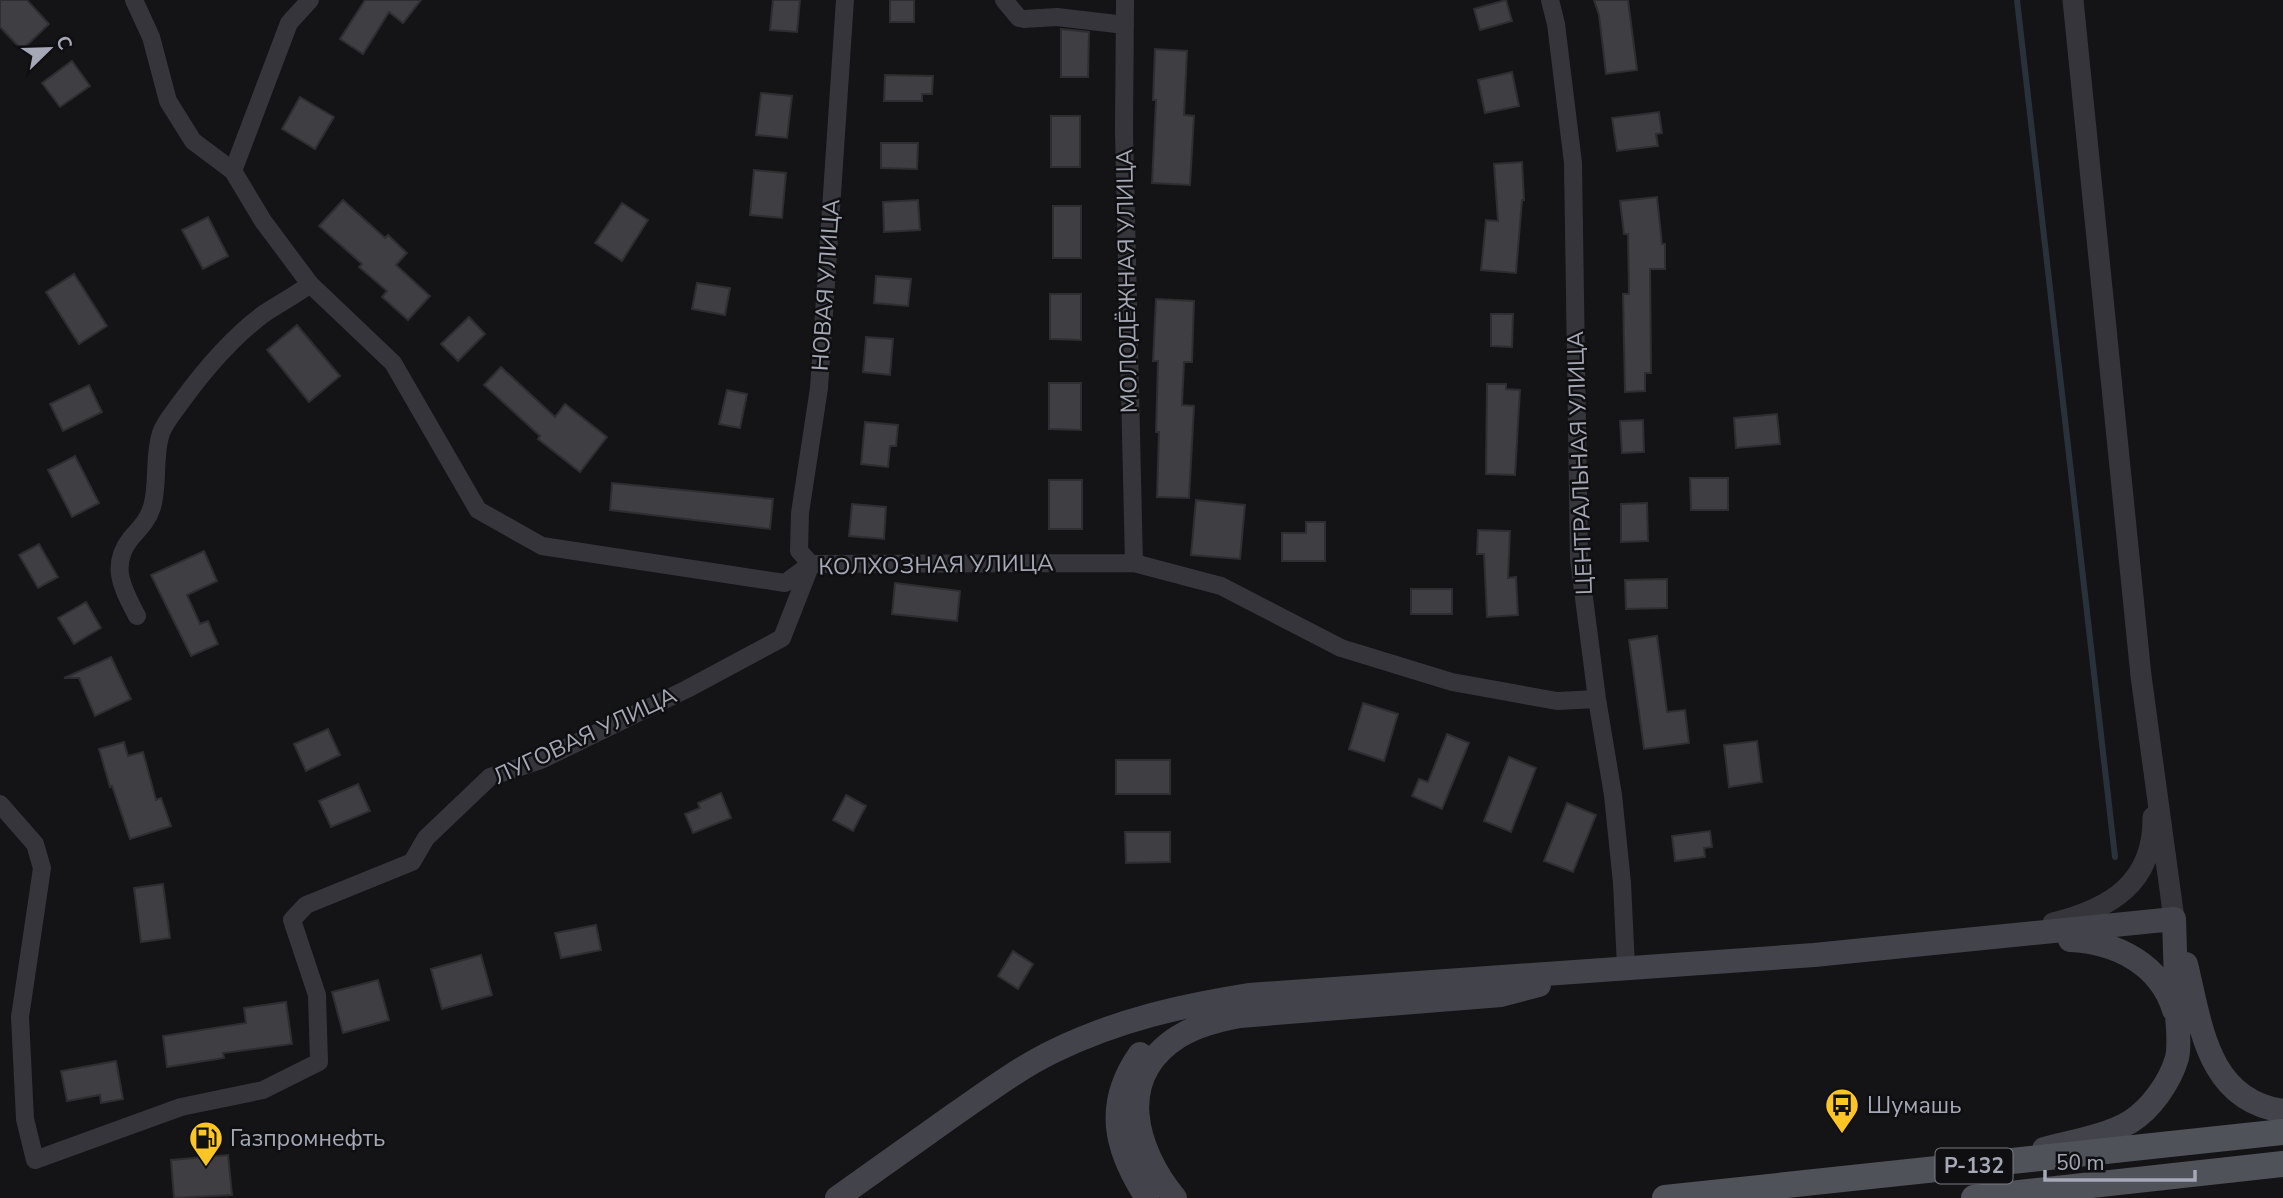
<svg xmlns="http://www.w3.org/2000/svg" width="2283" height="1198" font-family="'Nunito Sans',sans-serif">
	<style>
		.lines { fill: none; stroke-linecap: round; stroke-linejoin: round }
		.stream { stroke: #29323b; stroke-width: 6 }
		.building { fill: #3e3e43; stroke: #2e2e32; stroke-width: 2 }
		.minor { stroke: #35353b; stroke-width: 18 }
		.tertiary { stroke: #35353b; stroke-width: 21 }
		.secondary { stroke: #43444b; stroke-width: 24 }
		.primary { stroke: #50525a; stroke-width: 26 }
		.labels { text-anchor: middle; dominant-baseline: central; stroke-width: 5; stroke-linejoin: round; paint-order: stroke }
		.shield { fill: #0f0f11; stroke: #787b85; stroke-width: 2 }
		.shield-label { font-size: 21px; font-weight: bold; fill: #a5a9b7 }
		.street-label { font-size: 23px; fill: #a5a9b7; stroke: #0f0f11 }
		.poi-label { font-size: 23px; fill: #a5a9b7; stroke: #0f0f11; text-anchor: start }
	</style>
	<rect width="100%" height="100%" fill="#141416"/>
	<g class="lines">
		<path class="stream" d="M2017,0l98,857"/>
	</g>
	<path class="building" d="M0,0h27l22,24 -27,26 -22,-23z
		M365,0h56l-18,23 -14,-11 -26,42 -23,-15z
		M773,0h27l-3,32 -27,-2z
		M890,0h24v22h-24z
		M1506,0l6,21 -32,9 -6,-21z
		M1594,0h34l9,70 -31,4 -7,-59z
		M1061,29l28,3 -1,45h-27z
		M1155,49l32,2 -3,64 10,1 -4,69 -38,-2 4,-83h-3z
		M72,61l18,25 -30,21 -18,-24z
		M1512,72l7,34 -34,7 -7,-33z
		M885,75l48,1 -1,18h-10v7h-38z
		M761,93l31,3 -5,42 -31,-3z
		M300,97l34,20 -19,32 -33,-20z
		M1659,112l3,21 -6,1 2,12 -41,5 -5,-33z
		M1051,116h29v51h-29z
		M881,143h37l-1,26 -36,-1z
		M1522,162l2,38h-2l-6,73 -35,-3 5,-50 12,1 -4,-57z
		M754,170l32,3 -4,45 -32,-3z
		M1657,197l5,47h3v25h-15l1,104h-6v18l-20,1 -2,-98h6l-1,-60h-4l-4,-33z
		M343,200l42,38 3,-3 19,18 -11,12 34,31 -22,24 -26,-23 5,-6 -28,-24 3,-3 -43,-38z
		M918,200l2,30 -36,2 -1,-30z
		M622,203l26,17 -26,41 -27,-18z
		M1053,206h28v52h-28z
		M208,217l20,39 -25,13 -21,-39z
		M74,274l33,52 -28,18 -33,-52z
		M876,276l35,3 -3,27 -34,-3z
		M697,283l33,5 -5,27 -33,-6z
		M1050,294h31v46l-31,-1z
		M1156,299l38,2 -2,61h-8l-2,43 12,1 -5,92 -32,-1 2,-65h-3l2,-71h-5z
		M1491,314h22l-1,33 -21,-1z
		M469,317l16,17 -27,27 -17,-17z
		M297,325l43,51 -31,26 -42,-52z
		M866,337l27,2 -3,36 -27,-3z
		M501,367l54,50 10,-13 42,33 -27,35 -42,-33 2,-3 -56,-51z
		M1049,383h32v47l-32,-1z
		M1487,384h19v5l14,1 -5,85 -29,-1z
		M89,385l13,27 -39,19 -13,-27z
		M727,390l20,4 -7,34 -21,-4z
		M1777,414l3,30 -44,4 -2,-30z
		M1643,420l1,32 -22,1 -2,-32z
		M865,422l33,3 -2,21h-6l-2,21 -27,-3z
		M75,456l24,47 -27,14 -24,-47z
		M1690,478h38v32h-37z
		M1049,480h33v49h-33z
		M612,483l161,16 -3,30 -160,-19z
		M1196,500l49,5 -5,54 -49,-4z
		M1647,503l1,38 -27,1v-38z
		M852,504l34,3 -2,32 -35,-3z
		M1306,522h19v39h-43v-28h24z
		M1478,530l32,1 -2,47 8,-1 2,38 -31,2 -3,-63h-7z
		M39,544l19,33 -20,11 -19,-33z
		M204,551l13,30 -30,14 13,29 8,-3 10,23 -27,12 -40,-81z
		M1667,579v29l-41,1 -1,-29z
		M895,583l65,8 -3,30 -65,-7z
		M1411,589h41v25h-41z
		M86,602l15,26 -27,16 -16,-26z
		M1657,636l10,76 18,-2 4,33 -45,6 -15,-109z
		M111,657l20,42 -36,17 -16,-38h-15z
		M1363,703l35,11 -14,47 -35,-12z
		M328,729l12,26 -34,16 -12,-27z
		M1447,734l22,9 -27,66 -30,-13 7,-17 9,3z
		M1757,741l5,41 -33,5 -5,-42z
		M124,742l4,14 15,-4 13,48 5,-2 10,28 -41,13 -18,-53 -2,1 -11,-38z
		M1509,757l27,11 -25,64 -27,-11z
		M1116,760h54v34h-54z
		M358,784l12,27 -39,16 -12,-26z
		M721,793l10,25 -38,15 -8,-19 15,-6 -2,-5z
		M846,795l20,11 -13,25 -20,-11z
		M1567,803l29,12 -23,57 -29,-11z
		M1710,831l2,16 -8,1 1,9 -30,4 -3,-25z
		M1125,832h45v30l-44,1z
		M163,884l7,54 -29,4 -7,-54z
		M596,925l5,25 -40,8 -6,-25z
		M1013,951l20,13 -15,25 -20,-13z
		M481,955l11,40 -50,14 -11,-40z
		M378,980l11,40 -46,13 -11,-41z
		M286,1002l6,42 -69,9 1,5 -57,9 -4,-31 83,-13 -2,-15z
		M116,1061l7,38 -22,4 -1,-8 -33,6 -6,-30z
		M228,1155l4,40 -58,3 -3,-38z"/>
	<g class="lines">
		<path class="minor" d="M134,0l17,37 17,64 25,40 40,30 30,50 47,63 83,79 85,147 64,36 243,37 26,-19 323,-1 87,23 120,62 111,34 105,19 40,-2
			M1004,0l15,18 5,1 33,-2 68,8
			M1125,0l-1,132 10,431
			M1550,0l6,24 17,139 6,396 18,140 16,96 9,88 4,84
			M233,171l56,-148 21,-23
			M137,616c-14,-27 -28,-50 -6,-78 9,-10 17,-18 21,-31 7,-24 1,-50 9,-74 4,-11 13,-21 20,-31 24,-33 51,-65 84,-89 15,-10 31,-18 45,-29
			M0,804l35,40 7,24 -22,149 5,102 10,41 146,-53 82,-17 56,-28 -2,-67 -25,-75 14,-15 106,-43 14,-24 64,-61 51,-17 146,-71 95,-51 29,-74 -12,-13 1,-38 19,-125 26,-388"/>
		<path class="tertiary" d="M2073,0l68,676 33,243
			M2053,923c57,-14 101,-40 100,-106"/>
		<path class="secondary" d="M2070,940c46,2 90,24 104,70
			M2186,964c15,61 21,136 97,147
			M1140,1054c-36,51 -25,95 7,144
			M2044,1149c26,-7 63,-13 86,-27 21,-13 40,-40 47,-64 3,-14 1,-29 0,-43 -1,-32 -2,-64 -3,-96
			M837,1198c39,-28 79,-56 118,-84 32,-22 64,-46 99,-63 64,-31 126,-45 195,-56l565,-40 360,-36
			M1175,1198c-40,-49 -61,-120 3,-161 19,-12 41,-17 62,-21l261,-21 38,-10"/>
		<path class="primary" d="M1665,1198l618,-66
			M1974,1198l309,-34"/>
	</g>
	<defs>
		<g id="bus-pin" transform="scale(1.75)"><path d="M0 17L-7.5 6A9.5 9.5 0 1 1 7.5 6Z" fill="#fec524" stroke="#0f0f11"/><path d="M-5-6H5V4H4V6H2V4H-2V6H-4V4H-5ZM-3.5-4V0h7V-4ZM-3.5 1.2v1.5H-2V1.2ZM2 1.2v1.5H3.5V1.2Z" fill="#111"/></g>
		<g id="fuel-pin" transform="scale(1.75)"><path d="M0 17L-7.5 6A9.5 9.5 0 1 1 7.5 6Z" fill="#fec524" stroke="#0f0f11"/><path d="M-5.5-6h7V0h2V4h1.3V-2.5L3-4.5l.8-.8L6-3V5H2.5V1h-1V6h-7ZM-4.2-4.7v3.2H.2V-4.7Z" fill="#111"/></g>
	</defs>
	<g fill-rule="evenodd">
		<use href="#bus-pin" x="1842" y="1105"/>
		<use href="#fuel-pin" x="206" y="1138"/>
	</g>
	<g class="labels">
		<rect class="shield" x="1935.5" y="1148.5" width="77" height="35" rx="5"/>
		<g class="shield-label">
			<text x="1974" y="1166">Р-132</text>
		</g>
		<g class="street-label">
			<text transform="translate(1127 281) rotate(-91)">МОЛОДЁЖНАЯ УЛИЦА</text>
			<text transform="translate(826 285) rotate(-86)">НОВАЯ УЛИЦА</text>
			<text transform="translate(1580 463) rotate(-92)">ЦЕНТРАЛЬНАЯ УЛИЦА</text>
			<text transform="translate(936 565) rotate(-1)">КОЛХОЗНАЯ УЛИЦА</text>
			<text transform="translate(585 736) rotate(-25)">ЛУГОВАЯ УЛИЦА</text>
		</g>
		<g class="poi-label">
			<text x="1867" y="1105">Шумашь</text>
			<text x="230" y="1138">Газпромнефть</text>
		</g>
	</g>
	<g transform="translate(49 49) rotate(67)" stroke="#0f0f11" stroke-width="5" paint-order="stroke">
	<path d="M0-5L12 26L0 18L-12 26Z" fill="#a5a9b7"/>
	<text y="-10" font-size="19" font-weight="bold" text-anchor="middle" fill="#a5a9b7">С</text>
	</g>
	<path d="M2045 1170v10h150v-10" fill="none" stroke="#a5a9b7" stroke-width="3.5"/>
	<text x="2056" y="1170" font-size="21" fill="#a5a9b7" stroke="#0f0f11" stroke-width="5" paint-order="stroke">50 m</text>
</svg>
